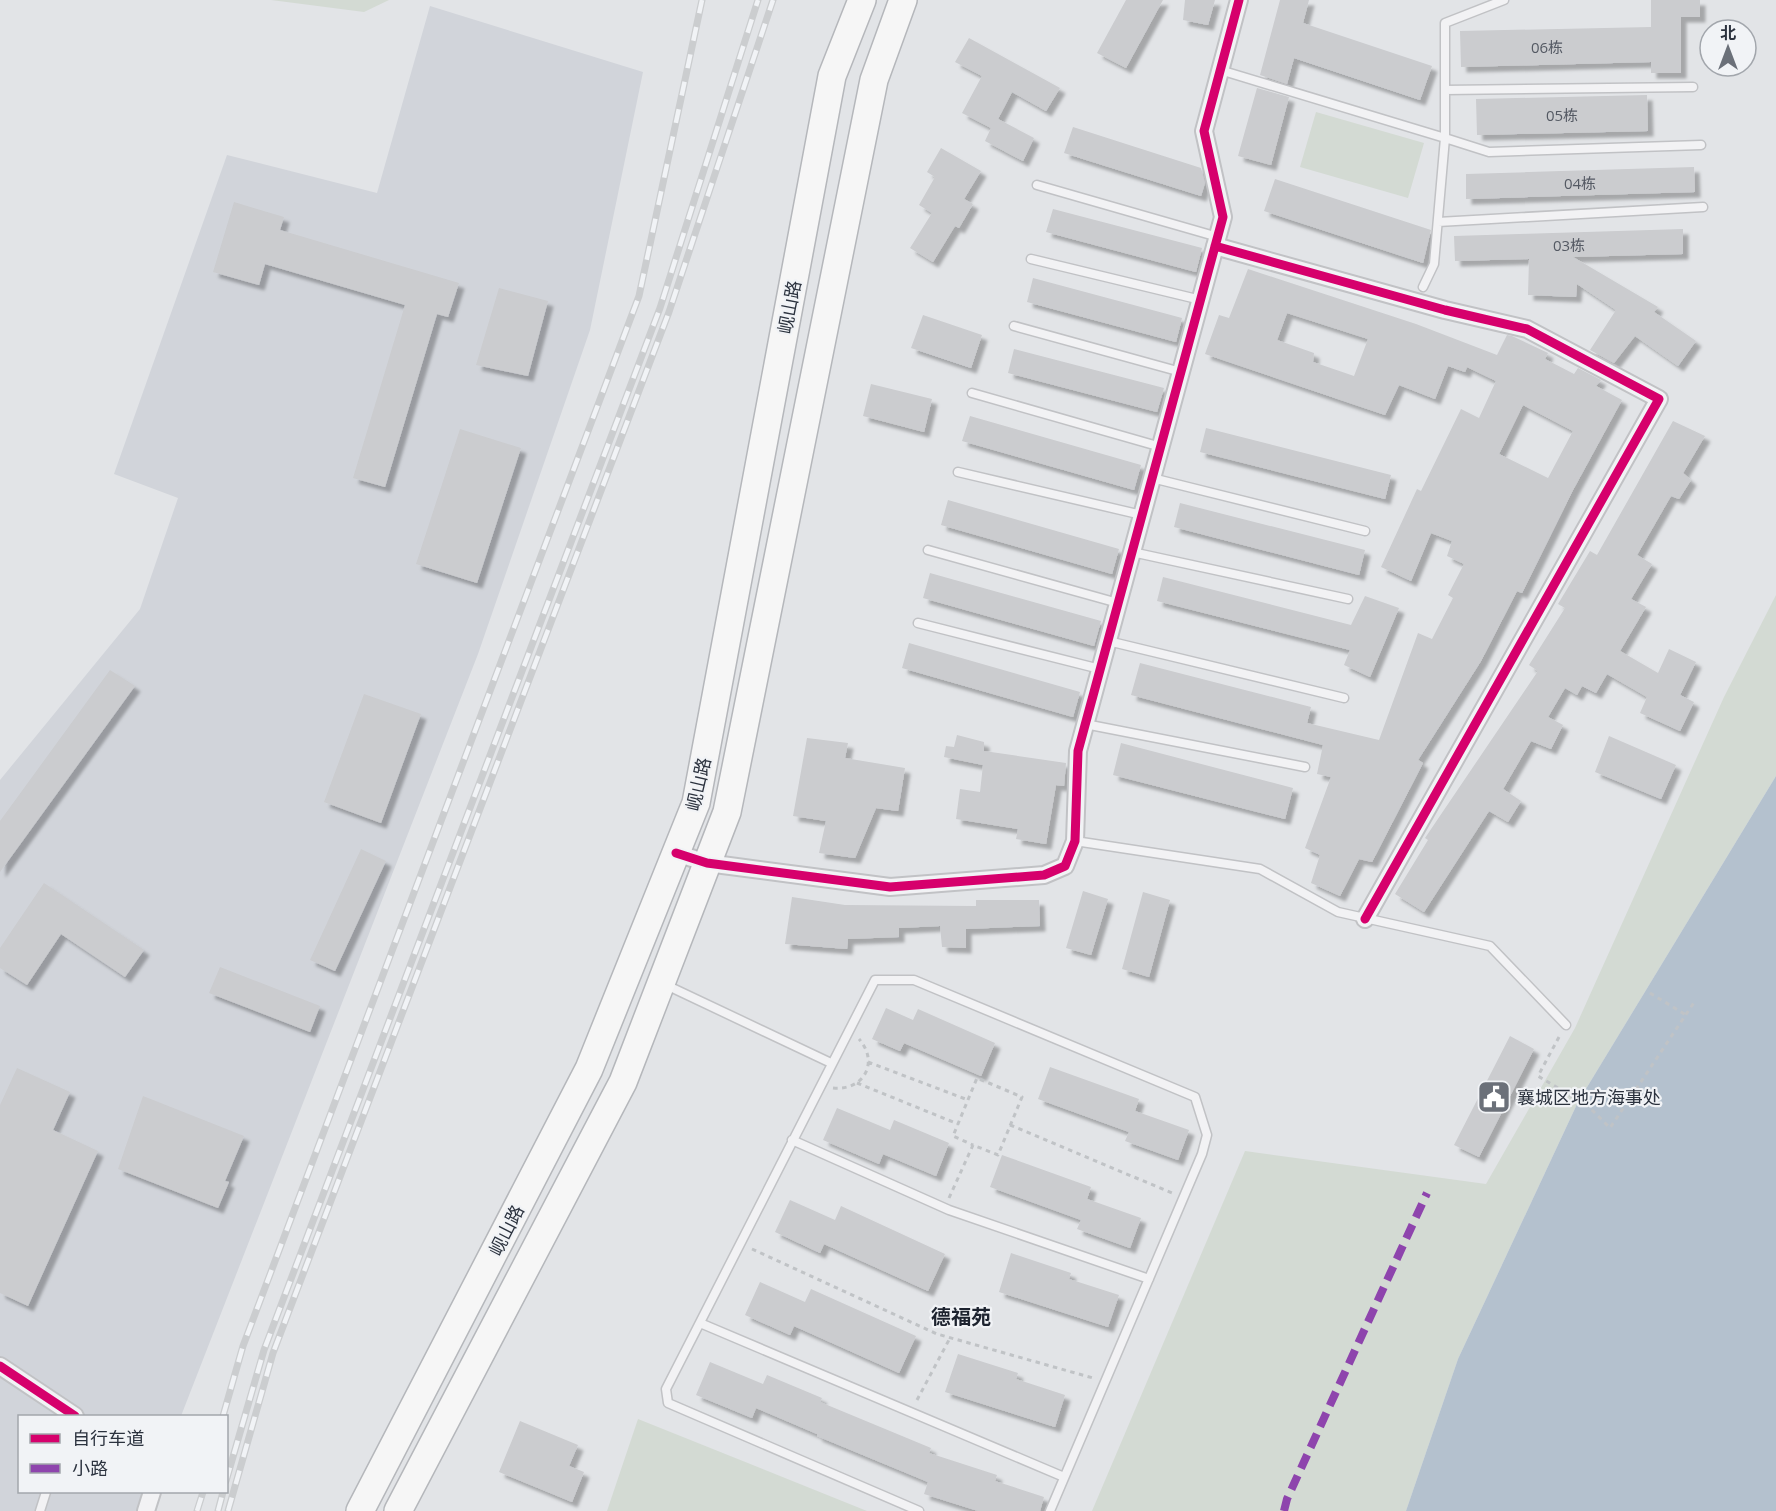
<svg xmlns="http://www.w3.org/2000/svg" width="1776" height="1511" font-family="'Open Sans','Noto Sans SC',sans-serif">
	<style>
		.built { fill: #d1d4da }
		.green { fill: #d3dad3 }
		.water { fill: #b4c1ce }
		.building { fill: #cbcccf; fill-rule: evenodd; filter: url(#shadow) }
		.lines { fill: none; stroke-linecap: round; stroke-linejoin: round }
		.service-casing { stroke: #c1c2c5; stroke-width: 11 }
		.minor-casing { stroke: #c1c2c5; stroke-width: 20 }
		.trunk-casing { stroke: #b5b7bb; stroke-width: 30 }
		.path { stroke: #c0c3c6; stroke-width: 3; stroke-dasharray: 4.5 4.5; stroke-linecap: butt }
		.service { stroke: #f2f2f4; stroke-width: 8 }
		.minor { stroke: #f2f2f4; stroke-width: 16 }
		.trunk { stroke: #f6f6f6; stroke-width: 27 }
		.rail-casing { stroke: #cbcdcf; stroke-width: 7 }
		.rail { stroke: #f1f3f6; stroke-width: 4.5; stroke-dasharray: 14; stroke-linecap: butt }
		.quiet { stroke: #8e44ad; stroke-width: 8; stroke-dasharray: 15 8; stroke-linecap: butt }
		.cycleway-casing { stroke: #f1f3f6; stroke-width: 13 }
		.cycleway { stroke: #d6006c; stroke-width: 9 }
		.labels { text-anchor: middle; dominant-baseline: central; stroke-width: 4.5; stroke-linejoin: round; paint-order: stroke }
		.number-label { font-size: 15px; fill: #545963 }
		.street-label { font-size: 18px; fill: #2b323e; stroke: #f1f3f6 }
		.poi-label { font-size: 18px; fill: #2b323e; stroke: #f1f3f6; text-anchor: start }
		.neighbourhood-label { font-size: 20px; font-weight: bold; fill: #1d232f; stroke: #f1f3f6 }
	</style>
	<defs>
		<filter id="shadow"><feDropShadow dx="5.5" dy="5.5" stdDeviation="1.5" flood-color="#0004"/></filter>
	</defs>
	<rect width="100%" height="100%" fill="#e2e4e7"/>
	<path class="built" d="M430,6l213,66 -53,258 -112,324 -297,762h-161v76h132l-6,19h-146v-731l140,-171 38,-111 -64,-24 113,-319 150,38z"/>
	<path class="green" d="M271,0h118l-25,12z
		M1316,112l108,31 -16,55 -108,-31z
		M1776,595v181l-198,326 -120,257 -52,152h-314l153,-360 241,33 89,-156 149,-331z
		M638,1419l229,92h-260z"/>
	<path class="water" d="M1776,776v735h-370l52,-152 120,-257z"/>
	<path class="building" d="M1126,0h37l-37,68 -29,-15z
		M1185,0h30l-7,25 -25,-5z
		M1280,0h29l-6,23 129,43 -12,34 -126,-42 -7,26 -27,-9z
		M1651,0h49v17h-19v56h-30v-11l-190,5 -1,-36 191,-4z
		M969,38l91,50 -14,23 -34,-19 -14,27 36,19 -11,23 -38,-20 6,-13 -29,-15 20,-37 -27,-14z
		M1257,88l32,9 -18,68 -33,-9z
		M1647,95l1,36 -171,4 -1,-36z
		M1073,127l128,41 4,15 -4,13 -137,-43z
		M941,148l40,23 -17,28 9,5 -14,24 -4,-2 -22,36 -23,-14 22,-35 -13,-8 16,-28 -8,-5z
		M1694,167l1,25 -229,7v-25z
		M1275,179l156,51 -8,33 -159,-52z
		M234,202l50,15 -4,13 179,53 -11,34 -11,-3 -52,173 -32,-9 52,-173 -140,-41 -6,21 -46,-13z
		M1053,209l149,39 -6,24 -150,-40z
		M1683,229v25l-110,3 85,50 -4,5 42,29 -18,25 -43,-30 -21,27 -24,-13 26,-40 -39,-26 -1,13 -48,-2 1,-36 -74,2 -1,-25z
		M1248,269l168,55 81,31 10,-20 5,1 36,17 -3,6 29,15 4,-6 23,12 -5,6 26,14 -49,90 -51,103 -5,-2 -36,70 -63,99 5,3 -51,99 -13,-3 -19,37 -29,-13 9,-28 -15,-7 26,-71 -14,-3 6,-29 -192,-50 9,-32 171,44 -4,16 72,17 39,-107 14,6 21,-41 -5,-3 16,-31 -17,-8 5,-15 -21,-8 -20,48 -30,-14 36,-78 4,2 40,-82 18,9 17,-37 -29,-14 -2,5 -17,-6 -13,33 -36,-14 -14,30 -180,-61 14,-39 10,3zM1287,313l81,26 -14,37 -41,-14 1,-9 -37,-13zM1523,405l50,26 -25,47 -49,-24z
		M1033,278l149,40 -6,24 -149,-40z
		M499,288l49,13 -20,75 -52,-11z
		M923,315l59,20 -11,33 -60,-20z
		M1014,349l150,39 -7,24 -149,-39z
		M871,384l61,15 -8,33 -61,-16z
		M970,416l171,49 -7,25 -172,-49z
		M1673,421l32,15 -22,37 8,7 -12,19 -8,-3 -34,59 15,9 -21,35 15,8 -26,44 38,22 11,-24 27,13 -16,33 14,7 -14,29 -40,-18 7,-16 -40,-23 -11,19 -14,-7 -5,9 -12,-7 -17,29 15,8 -12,24 -20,-8 -28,48 18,12 -13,21 -19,-11 -65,101 -29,-18 33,-54 -3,-2 113,-167 -9,-6 36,-57 -7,-4 32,-53 7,4z
		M1206,428l185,47 -6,24 -185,-47z
		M460,429l61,19 -44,135 -61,-19z
		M948,500l171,49 -7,25 -171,-49z
		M1180,503l185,47 -6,25 -185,-48z
		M930,573l171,48 -7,25 -171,-48z
		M1163,577l188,48 14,-29 34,12 -29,69 -26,-12 6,-15 -193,-49z
		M909,643l171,49 -7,25 -171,-49z
		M110,670l25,16 -135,186v-51z
		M364,694l57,20 -40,109 -57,-21z
		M957,735l27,7v9l82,12 -2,23 -8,-1 -10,59 -30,-5 2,-10 -62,-10 4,-30 20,3 3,-27 -39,-8 2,-11 8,1z
		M1609,736l67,29 -15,34 -66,-27z
		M807,738l41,5 -3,15 60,10 -7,43 -22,-3 -21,50 -36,-5 7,-32 -33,-5z
		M1121,743l172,45 -8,31 -172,-44z
		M361,849l25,12 -51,110 -25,-11z
		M44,883l100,67 -19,27 -64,-43 -34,51 -27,-17v-20z
		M1083,891l25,8 -17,56 -25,-7z
		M1143,892l27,8 -21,77 -27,-8z
		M792,897l53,8 131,1v-6h63l1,26 -74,3v19l-24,-1 -2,-21 -41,2v9l-51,2 -1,10 -62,-5z
		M220,967l100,39 -10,26 -101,-39z
		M886,1008l27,12 5,-11 77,34 -14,33 -77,-33 -4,8 -28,-12z
		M1510,1036l24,13 -55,108 -25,-12z
		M1050,1067l89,32 -4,12 54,19 -11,30 -53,-19 4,-9 -91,-33z
		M17,1068l53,24 -17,38 45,21 -70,155 -28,-13v-188z
		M143,1096l101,40 -19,45 4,1 -11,26 -100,-39z
		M837,1108l53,22 4,-10 55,23 -13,33 -53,-22 -4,10 -56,-24z
		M1002,1155l89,32 -4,12 54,19 -11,30 -53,-19 4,-9 -91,-33z
		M790,1200l45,20 6,-14 104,48 -17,37 -104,-47 -4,9 -45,-21z
		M1011,1253l60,20 -2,6 50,16 -11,32 -109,-35z
		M760,1282l45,20 6,-13 105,47 -17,37 -105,-47 -4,9 -45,-20z
		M958,1354l60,19 -2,6 49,16 -10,32 -110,-35z
		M710,1362l53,22 4,-9 55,23 -2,4 111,46 -2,5 68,22 -2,6 49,16 -4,14h-62l-54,-17 4,-12 -111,-46v-2l-61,-26 -4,10 -56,-23z
		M520,1421l58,24 -9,21 15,6 -12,30 -73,-30z"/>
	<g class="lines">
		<g class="service-casing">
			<path id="service" d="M1220,70l225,68v-115l59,-23
				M1445,90l248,-3
				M1037,185l181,52
				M1438,222l265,-15
				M1031,259l170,41
				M1423,287l11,-23 11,-126 44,14 212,-7
				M1014,326l167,46
				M972,393l189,54
				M958,472l184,43
				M1152,478l213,53
				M928,550l190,53
				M1132,552l216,47
				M918,623l182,46
				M1108,641l236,57
				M1085,724l220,43
				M1075,841l185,28 78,43 152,34 76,79
				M664,984l167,79
				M792,1140l157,70 200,69
				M700,1323l364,154
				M40,1511l6,-19
				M919,1511l-251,-108 -2,-14 209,-409h39l281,117 12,38 -5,19 -152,357"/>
		</g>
		<g class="minor-casing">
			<path id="minor" d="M1215,246l230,64 82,19 132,70 -294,520
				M676,853l31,10 183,24 154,-12 21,-9 10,-25 3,-90 145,-534 -19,-86 35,-131
				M0,1366l75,50
				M146,1511l6,-19"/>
		</g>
		<g class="trunk-casing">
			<path id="trunk" d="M360,1511l229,-442 107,-266 136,-727 30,-76
				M398,1511l225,-429 104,-270 147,-732 29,-80"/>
		</g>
		<path class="path" d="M1650,993l36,22
			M1559,1037l-21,39 50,30 22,22 85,-127
			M868,1062l100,38
			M857,1083l101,41
			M833,1088c30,3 47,-25 26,-49
			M1010,1125l162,68
			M949,1198l24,-53 25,10 24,-58 -45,-19 -24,58 20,9
			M752,1249l185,85 156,44
			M917,1400l33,-62"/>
		<use href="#service" class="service"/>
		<use href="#minor" class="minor"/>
		<use href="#trunk" class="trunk"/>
		<g class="rail-casing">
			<path id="rail" d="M223,1416l20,-70 396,-1050 63,-296
				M226,1481l38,-131 396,-1042 98,-308
				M197,1511l6,-19
				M218,1511l5,-19
				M228,1511l45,-158 396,-1041 104,-312"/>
		</g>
		<use href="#rail" class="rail"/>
		<path class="quiet" d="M1284,1511l3,-12 140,-306"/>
		<g class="cycleway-casing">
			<path id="cycleway" d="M1215,246l230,64 82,19 132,70 -294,520
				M676,853l31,10 183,24 154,-12 21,-9 10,-25 3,-90 145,-534 -19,-86 35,-131
				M0,1366l75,50"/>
		</g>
		<use href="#cycleway" class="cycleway"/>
	</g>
	<defs>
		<g id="civic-square" transform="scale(1.725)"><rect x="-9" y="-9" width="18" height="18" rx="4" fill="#6b7079" stroke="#f1f3f6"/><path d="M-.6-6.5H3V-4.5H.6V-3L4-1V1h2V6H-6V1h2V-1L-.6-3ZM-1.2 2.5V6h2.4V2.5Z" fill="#fff"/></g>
	</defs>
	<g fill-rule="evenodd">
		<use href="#civic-square" x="1494" y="1097"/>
	</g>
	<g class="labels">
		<g class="number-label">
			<text x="1547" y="47">06栋</text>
			<text x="1562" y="115">05栋</text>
			<text x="1580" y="183">04栋</text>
			<text x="1569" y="245">03栋</text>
		</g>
		<g class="street-label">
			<text transform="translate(789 307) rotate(-79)">岘山路</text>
			<text transform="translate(698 784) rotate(-77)">岘山路</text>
			<text transform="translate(506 1230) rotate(-63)">岘山路</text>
		</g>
		<g class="poi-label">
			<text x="1517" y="1097">襄城区地方海事处</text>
		</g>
		<g class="neighbourhood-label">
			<text x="961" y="1316">德福苑</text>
		</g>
	</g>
	<rect x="18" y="1415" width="210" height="78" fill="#f1f3f6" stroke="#a2a6ac" stroke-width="1.5"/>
	<rect x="30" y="1434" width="30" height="9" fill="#d6006c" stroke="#a2a6ac" stroke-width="1.5"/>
	<text x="72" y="1445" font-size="18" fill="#2b323e">自行车道</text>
	<rect x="30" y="1464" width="30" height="9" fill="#8e44ad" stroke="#a2a6ac" stroke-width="1.5"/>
	<text x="72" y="1475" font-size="18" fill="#2b323e">小路</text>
	<g transform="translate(1728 48)"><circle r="28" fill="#f1f3f6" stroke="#a2a6ac" stroke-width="1.5"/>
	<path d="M0-4.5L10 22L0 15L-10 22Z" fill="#6b7079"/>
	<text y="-9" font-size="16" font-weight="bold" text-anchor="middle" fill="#2b323e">北</text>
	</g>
</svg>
